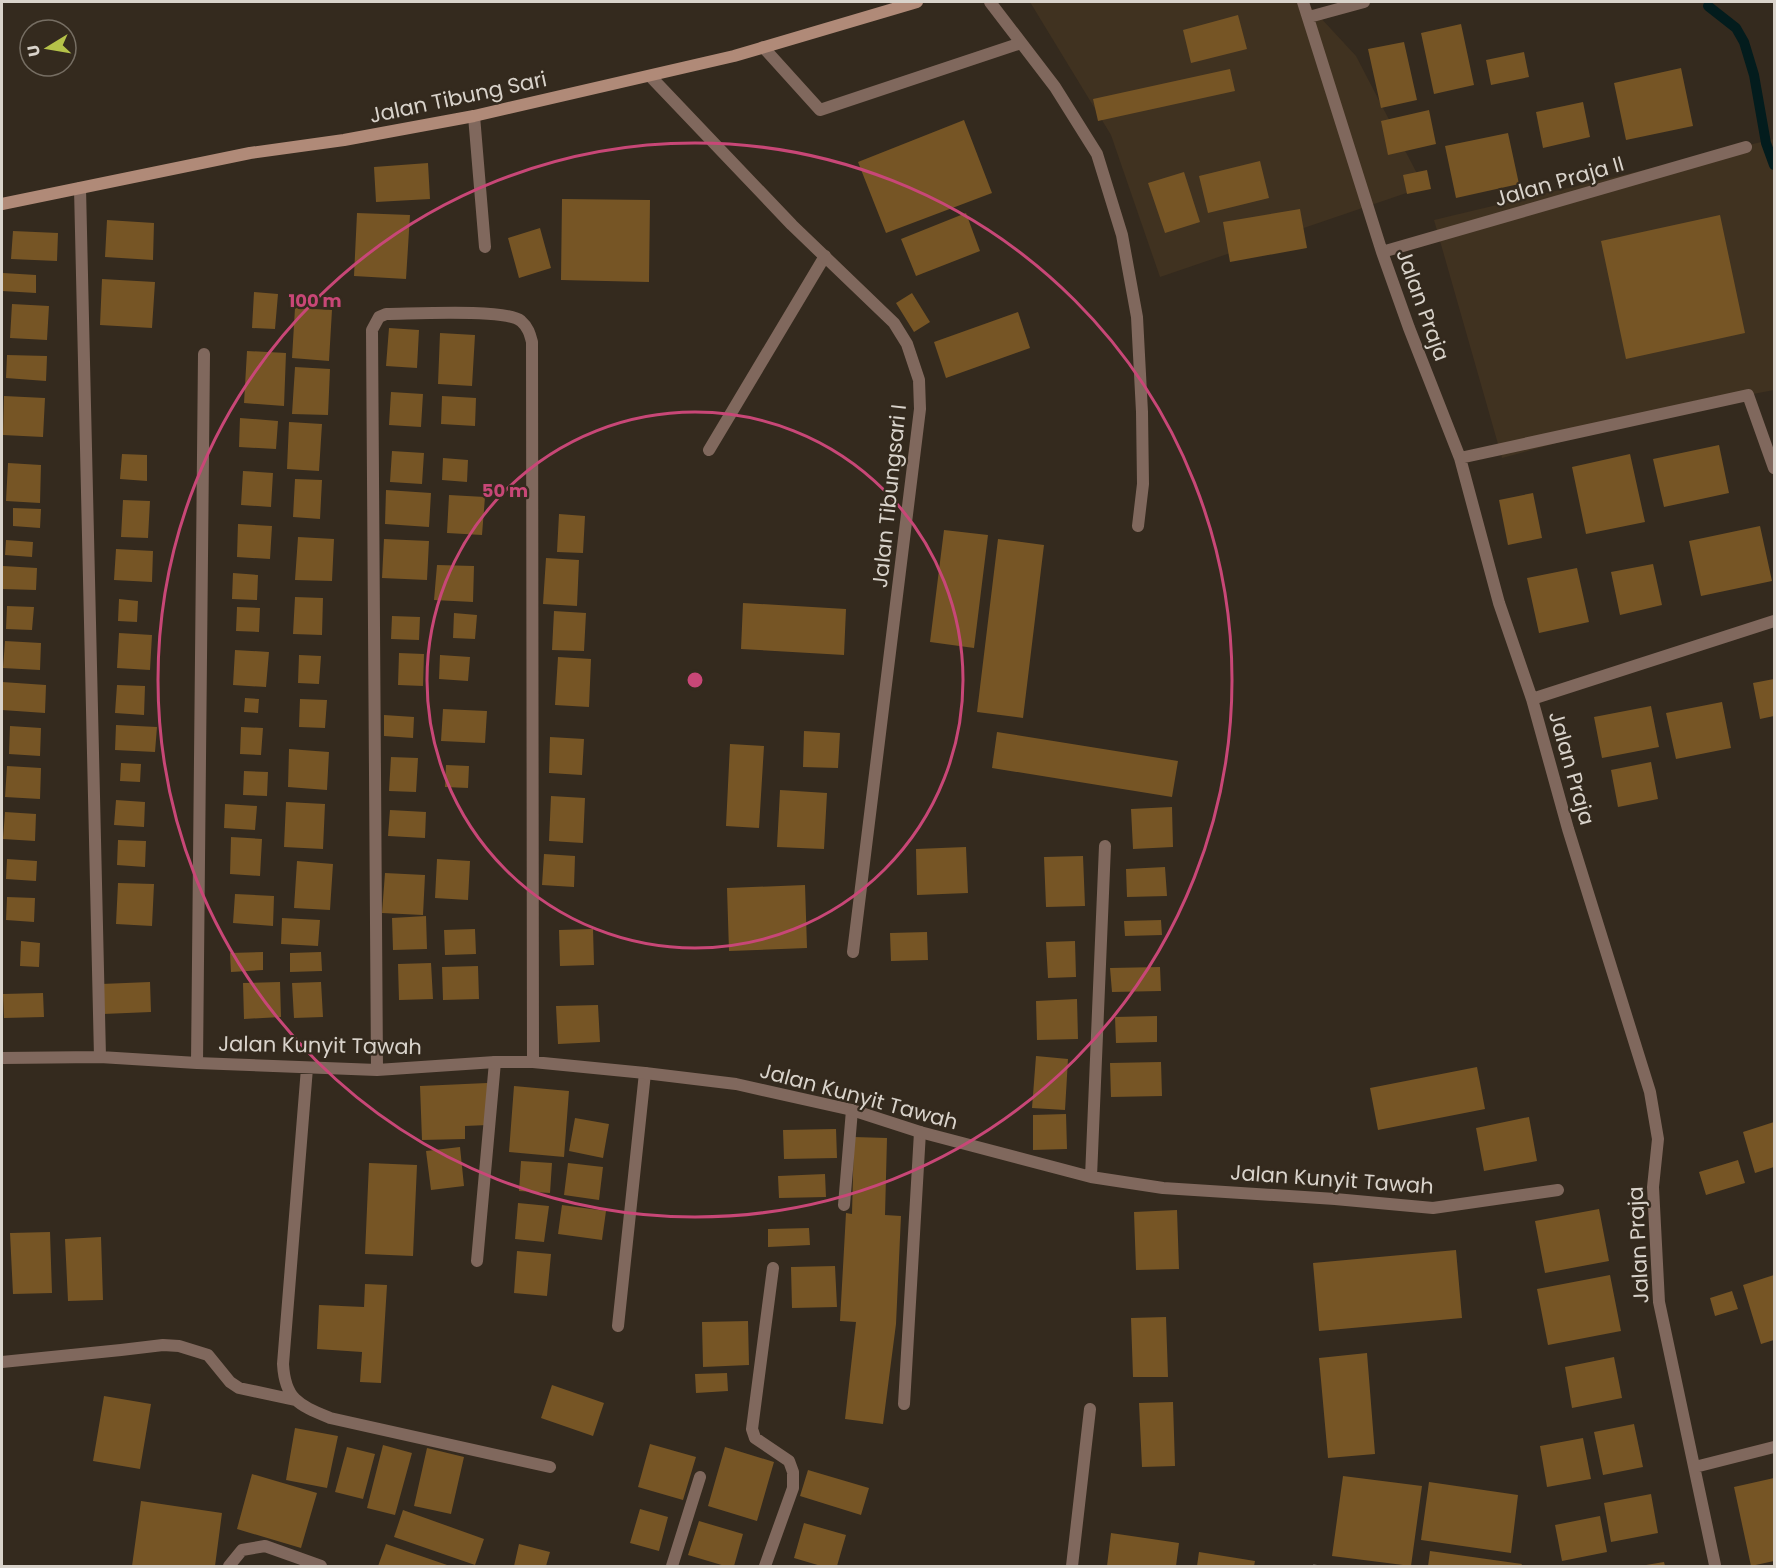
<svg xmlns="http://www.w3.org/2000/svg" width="1776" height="1568" font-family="Poppins,sans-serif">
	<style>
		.built { fill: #403220 }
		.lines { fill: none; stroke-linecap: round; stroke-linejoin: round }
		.stream { stroke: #031c1d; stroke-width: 10 }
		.building { fill: #765525 }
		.path { stroke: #756d62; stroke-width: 4; stroke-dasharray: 1.5 4.5; stroke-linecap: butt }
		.lane { stroke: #80685d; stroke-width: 12 }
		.street { stroke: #80685d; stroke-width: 12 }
		.secondary { stroke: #b08a78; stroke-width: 12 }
		.ring { fill: none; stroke: #c84777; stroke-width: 3 }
		.labels { text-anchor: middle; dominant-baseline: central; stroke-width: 4.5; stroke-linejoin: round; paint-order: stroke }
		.street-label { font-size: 21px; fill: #d9d3cb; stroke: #342a1e }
		.centre { fill: #c84777; stroke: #342a1e; stroke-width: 3 }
		.ring-label { font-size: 18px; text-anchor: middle; font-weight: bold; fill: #c84777; stroke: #342a1e; stroke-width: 4.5; stroke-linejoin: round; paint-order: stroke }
	</style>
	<rect width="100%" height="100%" fill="#342a1e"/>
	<path class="built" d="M1030,2h276l50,54 68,131 -264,90 -49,-142z
		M1774,139v251l-83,16 -189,52 -68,-238z"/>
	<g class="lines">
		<path class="stream" d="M1708,6l28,22 8,14 10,33 12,68 8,22"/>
	</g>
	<path class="building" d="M1238,15l9,34 -56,14 -8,-33z
		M1461,24l13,61 -40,9 -13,-61z
		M1404,42l13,58 -36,8 -13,-59z
		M1524,52l5,25 -38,8 -5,-25z
		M1681,68l12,58 -67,14 -12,-57z
		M1230,69l5,22 -137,30 -5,-22z
		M1583,102l7,35 -47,11 -7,-36z
		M1429,110l7,34 -48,11 -7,-34z
		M964,120l28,73 -106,40 -28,-71z
		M1508,133l11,51 -63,14 -11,-52z
		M1260,161l9,37 -61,15 -9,-37z
		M428,163l2,36 -54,3 -2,-35z
		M1427,170l4,19 -24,5 -4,-19z
		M1184,172l16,50 -35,11 -17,-50z
		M562,199l88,1 -1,82 -88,-2z
		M1300,209l7,39 -77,14 -7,-40z
		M357,213l53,2 -4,64 -52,-3z
		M966,213l14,38 -64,25 -15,-37z
		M1720,215l25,118 -119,26 -25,-118z
		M107,220l47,3 -1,37 -48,-3z
		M540,228l11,40 -32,10 -11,-40z
		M13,231l45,2 -1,28 -46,-2z
		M3,273l33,2v18l-34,-2z
		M102,279l53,3 -3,46 -52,-3z
		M254,292l24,2 -3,35 -23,-1z
		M912,293l18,29 -16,10 -18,-29z
		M12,304l37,2 -2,34 -37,-2z
		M295,308l37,2 -3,51 -37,-3z
		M1018,312l12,36 -84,30 -12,-36z
		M389,328l30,2 -2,38 -31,-2z
		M440,333l35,2 -3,51 -34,-2z
		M247,351l39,2 -2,53 -40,-3z
		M7,355l40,1 -1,25 -40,-3z
		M295,367l35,2 -2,46 -36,-1z
		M391,392l32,2 -2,33 -32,-2z
		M4,396l41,2 -2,39 -40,-2z
		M442,396l34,2 -1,28 -34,-2z
		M240,418l38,3 -2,28 -37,-2z
		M289,422l33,2 -3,47 -32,-2z
		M1719,445l10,48 -65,14 -11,-48z
		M392,451l32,2 -2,31 -32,-2z
		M122,454l25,1v26l-27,-2z
		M1630,454l15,68 -59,12 -14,-67z
		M443,458l25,2 -1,22 -25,-2z
		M8,463l33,2 -1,38 -34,-2z
		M243,471l30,2 -2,34 -30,-2z
		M295,479l27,1 -2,39 -27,-2z
		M386,490l45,3 -2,34 -44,-3z
		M1533,493l9,45 -34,7 -9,-45z
		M449,495l36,2 -3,38 -35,-2z
		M123,500l27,1 -2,37 -27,-1z
		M13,508l28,1 -1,19 -27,-2z
		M559,514l26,2 -2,37 -26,-1z
		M238,524l34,2 -2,33 -33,-2z
		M1760,526l12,55 -71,15 -12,-55z
		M944,530l44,5 -14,113 -44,-6z
		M298,537l36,2 -2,42 -37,-1z
		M384,539l45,2 -2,39 -45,-2z
		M998,539l46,6 -21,173 -46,-6z
		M6,540l27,2 -1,15 -27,-2z
		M116,549l37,2 -1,31 -38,-2z
		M546,558l33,2 -2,46 -34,-2z
		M1653,564l9,41 -42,10 -9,-43z
		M437,565l37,1 -1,36 -39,-2z
		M3,566l34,2 -1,22 -34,-1z
		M1577,568l12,54 -50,11 -12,-55z
		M233,573l25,2 -1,25 -25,-1z
		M295,597l28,1 -1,37 -29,-1z
		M119,599l19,2 -1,21 -19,-1z
		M743,603l103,6 -2,46 -103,-6z
		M7,606l27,1 -2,23 -26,-1z
		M237,607l23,1 -1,24 -23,-1z
		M554,611l32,2 -2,38 -32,-1z
		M454,613l23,2 -2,24 -22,-1z
		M392,616l28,1 -1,23 -28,-1z
		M119,633l33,2 -2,35 -33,-2z
		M5,641l36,2 -1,27 -37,-2z
		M235,650l34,2 -3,35 -33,-2z
		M399,653l25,1 -1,32 -25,-1z
		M299,655l22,1 -2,28 -21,-1z
		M440,655l30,2 -2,24 -29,-2z
		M558,657l33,2 -2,48 -34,-2z
		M1774,679v37l-14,3 -7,-36z
		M2,682l44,3 -1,28 -43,-3z
		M117,685l28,1 -1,29 -29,-2z
		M245,698l14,1 -1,14 -14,-1z
		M300,699l27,1 -2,28 -26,-1z
		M1722,702l9,46 -55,11 -10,-46z
		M1651,706l8,41 -57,11 -8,-41z
		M443,709l44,2 -2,32 -44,-2z
		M384,715l30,2 -1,21 -29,-2z
		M116,725l41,2 -2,25 -40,-2z
		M10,726l31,2 -1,28 -31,-2z
		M241,727l22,1 -2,27 -21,-1z
		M804,731l36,2 -2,35 -35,-1z
		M997,732l181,29 -6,36 -180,-29z
		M550,737l34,2 -2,36 -33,-2z
		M730,744l34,2 -5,82 -33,-2z
		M289,749l40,3 -2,38 -39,-3z
		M391,757l27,1 -2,34 -27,-1z
		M1651,762l7,37 -40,8 -7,-37z
		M121,763l20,1 -1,18 -20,-1z
		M446,765l23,1 -1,22 -23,-1z
		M7,766l34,2 -1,31 -35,-2z
		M244,771l24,1 -1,24 -24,-1z
		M780,790l47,3 -3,56 -47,-2z
		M551,796l34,2 -2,45 -34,-2z
		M116,800l29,2 -1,25 -30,-2z
		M286,802l39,2 -2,45 -39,-2z
		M225,804l32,2 -2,24 -31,-2z
		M1172,807l1,40 -40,2 -2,-40z
		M390,810l36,2 -1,26 -37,-2z
		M5,812l31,2 -1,27 -32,-2z
		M231,837l31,2 -2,37 -30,-2z
		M118,840l28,1 -1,26 -28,-2z
		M966,847l2,46 -51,2 -1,-46z
		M544,854l31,2 -1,31 -32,-2z
		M1083,856l2,50 -39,1 -2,-50z
		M7,859l30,2 -1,20 -30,-2z
		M437,859l33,2 -2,39 -33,-2z
		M297,861l36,3 -3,46 -36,-2z
		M1165,867l2,29 -40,1 -1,-28z
		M385,873l40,2 -2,40 -41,-2z
		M118,883l36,1 -2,42 -36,-2z
		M805,885l2,63 -78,3 -2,-63z
		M235,894l39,2 -1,30 -40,-3z
		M7,897l28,1 -1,24 -28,-2z
		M426,916l1,33 -34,1 -1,-32z
		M282,918l38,2 -2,26 -37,-2z
		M1161,920l1,15 -37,1 -1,-15z
		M475,929l1,25 -31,1 -1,-25z
		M593,929l1,36 -34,1 -1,-36z
		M927,932l1,28 -37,1 -1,-28z
		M21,941l19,2 -1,24 -19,-1z
		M1075,941l1,36 -28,1 -2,-36z
		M263,952v18l-32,2 -1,-19z
		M321,952l1,19 -32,1v-19z
		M431,963l2,36 -34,1 -1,-36z
		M478,966l1,33 -36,1 -1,-33z
		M1160,967l1,24 -49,1 -2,-24z
		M150,982l1,30 -48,2 -2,-30z
		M280,982l1,35 -37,2 -1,-36z
		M321,982l2,35 -29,1 -2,-35z
		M43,993l1,24 -40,1 -1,-24z
		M1077,999l1,40 -41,1 -1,-39z
		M598,1005l2,37 -42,2 -2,-38z
		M1157,1016v26l-41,1 -1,-26z
		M1036,1056l32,3 -3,51 -33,-2z
		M1161,1062l1,34 -51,1 -1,-34z
		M1477,1067l8,42 -107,21 -8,-42z
		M487,1083l1,42 -23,1v13l-43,1 -2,-54z
		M514,1086l55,5 -5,66 -55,-5z
		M1066,1114l1,35 -34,1v-35z
		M1529,1117l8,44 -53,10 -8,-43z
		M575,1118l34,6 -6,34 -34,-7z
		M1774,1122v45l-19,6 -12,-41z
		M836,1129l1,29 -53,1 -1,-29z
		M854,1137l33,1 -2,77 16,1 -5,108 -13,100 -38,-5 11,-97 -16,-1 6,-108 6,1z
		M460,1147l4,39 -33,4 -5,-39z
		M1738,1160l7,23 -39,12 -7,-23z
		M521,1161l31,2 -2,30 -31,-2z
		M369,1163l48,2 -4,91 -48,-2z
		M568,1163l35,4 -4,33 -35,-5z
		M825,1174l1,23 -47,1 -1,-22z
		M518,1203l31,3 -5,36 -29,-3z
		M562,1205l44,6 -4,29 -44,-6z
		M1599,1209l10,52 -64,12 -10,-52z
		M1177,1210l2,59 -43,1 -2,-58z
		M809,1228l1,17 -42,2v-18z
		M50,1232l2,61 -39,1 -3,-61z
		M101,1237l2,63 -35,1 -3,-62z
		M1456,1250l6,68 -143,13 -6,-68z
		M517,1251l34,3 -4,42 -33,-3z
		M835,1266l2,41 -45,1 -1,-41z
		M1610,1275l11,56 -73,14 -11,-56z
		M1774,1275v65l-13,4 -18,-59z
		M365,1284l22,1 -6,98 -21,-1 2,-30 -45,-3 2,-44 45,2z
		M1732,1291l6,18 -23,7 -5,-18z
		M1166,1317l2,60h-35l-2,-59z
		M748,1321l1,44 -46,2 -1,-45z
		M1367,1353l8,101 -47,4 -9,-100z
		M1614,1357l8,41 -50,10 -7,-41z
		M727,1373l1,18 -32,2 -1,-19z
		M552,1385l52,18 -11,33 -52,-18z
		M104,1396l47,8 -11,65 -47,-8z
		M1173,1402l2,64 -33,1 -3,-64z
		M1634,1424l9,43 -40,8 -9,-43z
		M295,1428l43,8 -11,52 -41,-8z
		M1583,1438l8,41 -44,8 -7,-41z
		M650,1444l46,13 -13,43 -45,-13z
		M383,1445l29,8 -17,62 -28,-7z
		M347,1447l28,7 -12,45 -28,-7z
		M725,1447l49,15 -17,59 -49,-15z
		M427,1448l37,9 -13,57 -37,-8z
		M808,1470l61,18 -8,27 -61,-19z
		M252,1474l65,19 -16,55 -64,-19z
		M1343,1476l79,10 -11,80 -79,-10z
		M1774,1478v83l-23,5 -17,-79z
		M1429,1482l89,13 -7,58 -90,-13z
		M1651,1494l7,39 -47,9 -7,-39z
		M141,1501l81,12 -7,53h-83z
		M640,1509l28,8 -9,34 -29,-8z
		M403,1510l81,29 -9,26 -81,-28z
		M1600,1516l7,36 -45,9 -7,-36z
		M699,1521l44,13 -9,32h-9l-37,-11z
		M804,1523l42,12 -9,31h-16l-27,-8z
		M1111,1533l68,10 -3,23h-69z
		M386,1544l64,22h-72z
		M519,1544l31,8 -4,14h-32z
		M1430,1551l92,13 -1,2h-93z
		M1199,1552l56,9 -1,5h-57z
		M1664,1562l1,4h-19v-1z"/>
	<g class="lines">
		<path class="path" d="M1315,1566l1,-5"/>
		<path class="lane" d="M990,2l65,85 42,67 25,81 15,82 5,95 1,72 -5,42
			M763,47l57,63 201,-67
			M474,116l11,131
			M709,450l116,-194
			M844,1205l8,-95
			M477,1261l18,-199
			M618,1326l27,-253
			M904,1404l16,-272"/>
		<path class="street" d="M1303,2l79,250 27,76 51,130 39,145 33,96 36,130 82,263 8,47 -5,48 6,115 56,263
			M1309,17l55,-15
			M650,76l142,149 102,98 13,21 12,36 1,29 -67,543
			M80,188l20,869
			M1382,252l364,-105
			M1460,458l288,-63 26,73
			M1532,699l242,-78
			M2,1058l98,-1 97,6 180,7 118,-8h38l112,11 91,11 116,26 68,22 171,45 72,11 172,11 98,9 125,-18
			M197,1063l7,-709
			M307,1068l-24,296c2,36 16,41 47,54l220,49
			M377,1070l-5,-740 7,-13 7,-3c25,0 119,-6 135,7 7,6 9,13 11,21l1,720
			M1091,1177l14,-331
			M2,1362l119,-12 42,-5 16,1 29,9 22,27 9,6 56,12
			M1695,1467l79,-20
			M229,1566l13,-16 23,-4 56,20
			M672,1566l28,-89
			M765,1566l28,-78v-16l-4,-11 -34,-23 -3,-9 21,-161
			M1072,1566l18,-157"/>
		<path class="secondary" d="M2,204l248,-51 94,-13 130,-24 260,-60 183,-54"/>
	</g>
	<g class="ring">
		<circle cx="695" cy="680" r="268"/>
		<circle cx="695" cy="680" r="537"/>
	</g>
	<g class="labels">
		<g class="street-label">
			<text transform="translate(458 97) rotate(-12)">Jalan Tibung Sari</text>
			<text transform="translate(1559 181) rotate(-16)">Jalan Praja II</text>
			<text transform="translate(1423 305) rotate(70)">Jalan Praja</text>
			<text transform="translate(889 496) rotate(-84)">Jalan Tibungsari I</text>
			<text transform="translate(1572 768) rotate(74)">Jalan Praja</text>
			<text transform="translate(320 1045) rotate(1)">Jalan Kunyit Tawah</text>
			<text transform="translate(859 1096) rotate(15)">Jalan Kunyit Tawah</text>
			<text transform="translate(1332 1179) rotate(4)">Jalan Kunyit Tawah</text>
			<text transform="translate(1638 1245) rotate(-93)">Jalan Praja</text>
		</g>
	</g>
	<circle cx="695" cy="680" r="9" class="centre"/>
	<g class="ring-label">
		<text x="315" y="307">100 m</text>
		<text x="505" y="497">50 m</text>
	</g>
	<rect width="1776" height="1568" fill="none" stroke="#d9d3cb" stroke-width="6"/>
	<g transform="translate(48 48) rotate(259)"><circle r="28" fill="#342a1e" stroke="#766e63" stroke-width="1.5"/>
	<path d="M0-4.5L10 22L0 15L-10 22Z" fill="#b5c249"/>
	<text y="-9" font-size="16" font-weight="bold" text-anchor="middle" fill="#d9d3cb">U</text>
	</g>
</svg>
